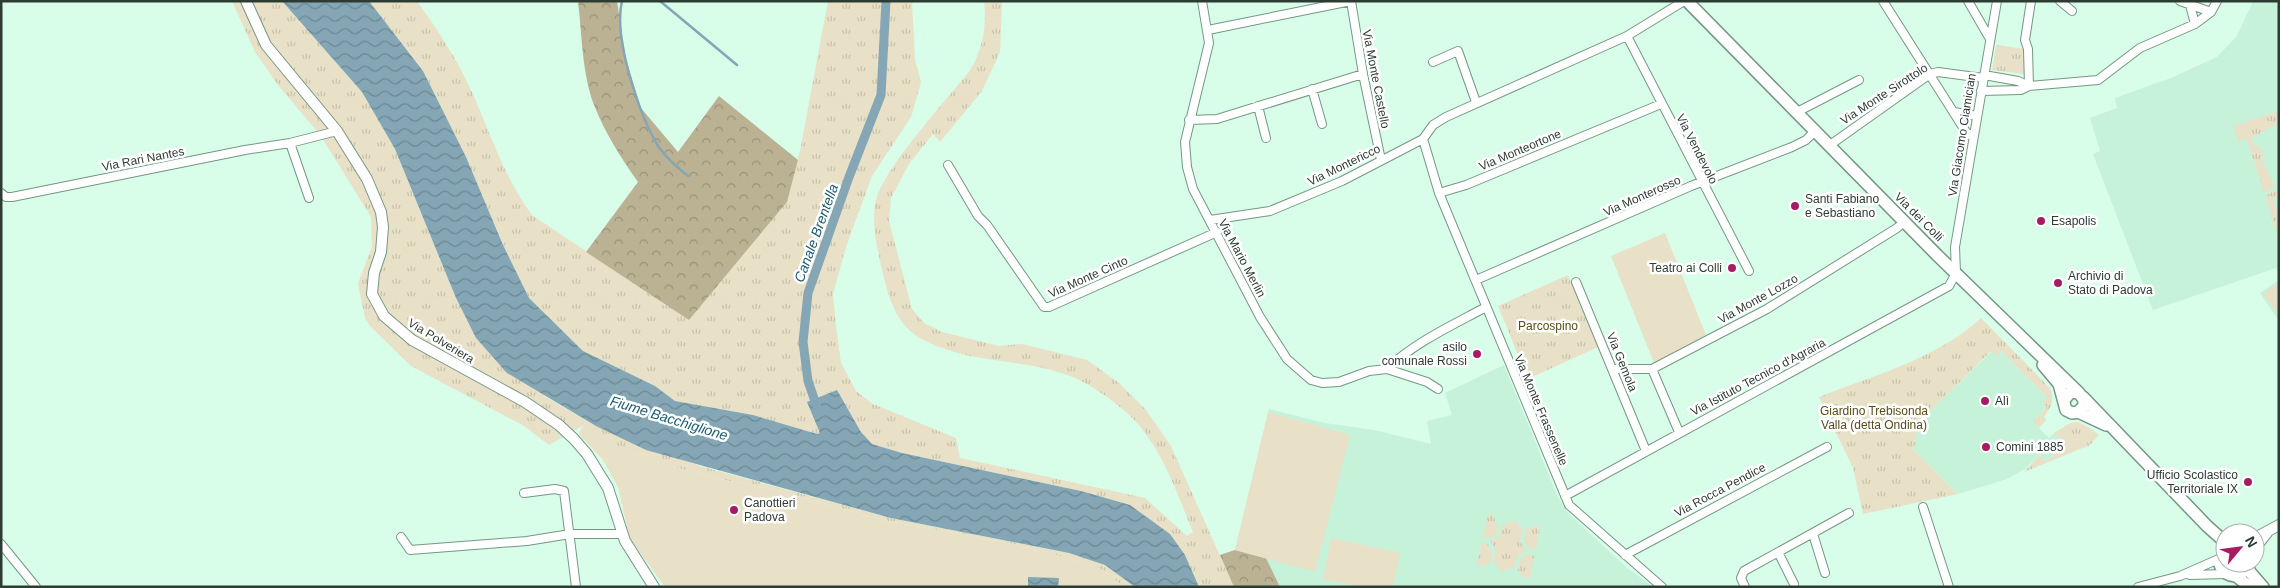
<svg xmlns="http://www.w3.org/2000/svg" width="2280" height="588" font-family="Arial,sans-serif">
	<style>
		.built { fill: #c6f2da }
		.grass { fill: url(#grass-tufts) }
		.forest { fill: url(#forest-crowns) }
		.pitch { fill: #e8e1c7 }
		.water { fill: url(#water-waves) }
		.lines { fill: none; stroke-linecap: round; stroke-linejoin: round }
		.stream { stroke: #84a6b5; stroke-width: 2.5 }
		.canal { stroke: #84a6b5; stroke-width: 9 }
		.minor-casing { stroke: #759784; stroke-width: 10 }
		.tertiary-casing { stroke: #759784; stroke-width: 12 }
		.secondary-casing { stroke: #759784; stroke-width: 14 }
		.minor { stroke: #fff; stroke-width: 8 }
		.tertiary { stroke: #fff; stroke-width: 10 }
		.secondary { stroke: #fff; stroke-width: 11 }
		.poi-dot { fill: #a61c63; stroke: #fff; stroke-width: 2 }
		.labels { text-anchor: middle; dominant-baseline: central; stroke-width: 5; stroke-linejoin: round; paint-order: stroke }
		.street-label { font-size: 12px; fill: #2d3c33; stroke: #fff }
		.poi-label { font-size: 12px; fill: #2d3c33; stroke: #fff; text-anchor: start }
		.park-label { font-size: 12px; fill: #5a4c17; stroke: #fff }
		.water-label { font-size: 14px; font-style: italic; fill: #1a5b71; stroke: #fff }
	</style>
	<defs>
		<pattern id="grass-tufts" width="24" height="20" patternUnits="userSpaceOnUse" patternTransform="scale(1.25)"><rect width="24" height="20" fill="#e8e1c7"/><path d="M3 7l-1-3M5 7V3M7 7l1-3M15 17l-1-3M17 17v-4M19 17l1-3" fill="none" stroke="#c7c2ab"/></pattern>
		<pattern id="forest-crowns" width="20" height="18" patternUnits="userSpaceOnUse" patternTransform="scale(1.25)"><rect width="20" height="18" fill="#bbb294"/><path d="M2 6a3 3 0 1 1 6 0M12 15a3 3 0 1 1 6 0" fill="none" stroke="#989279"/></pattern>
		<pattern id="water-waves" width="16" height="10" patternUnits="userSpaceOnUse" patternTransform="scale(1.25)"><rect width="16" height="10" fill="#84a6b5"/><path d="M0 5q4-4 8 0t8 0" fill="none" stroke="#6c8894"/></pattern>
	</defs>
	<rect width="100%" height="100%" fill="#d8fde8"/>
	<path class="built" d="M2253,1h26v274l-3,-7 -123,42 -60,-156 7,-3 -10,-33 27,-10 -2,-10 56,-20 46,-21 20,-21z
		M2279,280v41l-19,-28z
		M1992,351h9l46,46v10l-14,15 16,16 5,-5 11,10 -18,19 -8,-7 -14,14 -18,10 -49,15 -46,-46 4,-5 -4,-15z
		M1504,365l53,130 11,18 59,55 27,19h-420l-14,-32 15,-5 34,-141 56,14 49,7 57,14 -4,-23 25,-6 -7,-22z"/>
	<path class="grass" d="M232,1h50l80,91 33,57 61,149 20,40 70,59 50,29 104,40 191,52 178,35 36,12 30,22h-11l-21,-17 -35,-12 -55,-14 -135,-25 -105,-30 -55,-10 -48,-13 -46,-17 -42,-23 -33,19 -25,-19 -113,-60 -41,-40 -5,-8 -7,-35 14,-36 -1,-30 -50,-81 -43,-51 -23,-33z
		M369,1h48c20,28 40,58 54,89 19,42 33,88 61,125l157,105 98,-118 13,-51 28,-150h84l3,59 6,22 -10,35 -39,59 -26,71 -13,47 3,32 5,37 15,28 17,13 83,34 4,20 185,40 42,38 6,-4c-13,-31 -25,-67 -45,-95 -13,-20 -33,-35 -53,-48 -44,-30 -97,-23 -144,-38 -44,-14 -56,-29 -67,-73 -5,-23 -14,-53 -8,-78 10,-35 71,-100 95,-131 12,-21 16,-44 13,-68h18l-2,51 -18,39 -42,51 -7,-8 -24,30 -18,34 -2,23 23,88 12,14 18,9 57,14 23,-2 65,16 32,23 27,27 25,36 63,141h-35l-14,-32 -104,-64 -179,-38 -30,-9 -11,-12 -24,-42 -17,43 -3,1 -64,-19 -78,-14 -20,-15 -72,-35 -54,-53 -26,-53 -37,-88 -43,-86z
		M1996,45l29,4 -1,25 -32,-4z
		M2279,111v12l-27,15 2,8 5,-1 5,11 -2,3 13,28 -11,6 -17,-54 -9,2 -5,-15z
		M2276,190l3,8 -7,1 5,10 -1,10 3,-1v22l-14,-44z
		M1568,275l30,72 -70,32 -30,-73z
		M1981,318l69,70c5,12 1,19 -6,29l2,3 -7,8 -6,-6 14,-15 -4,-5 4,-5 -46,-46 -5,5 -5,-5 -78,77 4,4 -2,6 1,5 -4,5 46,46 -95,20 -10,-46 -34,-71c55,-22 118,-38 162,-79z
		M2078,422l12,6 9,7 -9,10 -66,27 15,-17 8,7 18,-19 -11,-10 16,-10z
		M1488,514l6,2 1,5 3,2 -1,11 -7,4 -7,-1z
		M1510,521h6l3,6 4,1 -3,14 6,7 -1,4 -7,1 -4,15 -5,-1 -6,4 -4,-2 -1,-5 -5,-1 3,-15 -5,-7 3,-4h5l3,-14 5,1z
		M1534,525l6,2 -4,23 -7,-2 -5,-7 2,-12 6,-1z
		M1482,542l6,2 1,5 4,2 -2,11 -7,4 -7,-1z
		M1528,554l6,2 -4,23 -7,-2 -5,-7 2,-11z"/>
	<path class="forest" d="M578,1h39l9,59 15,48 37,44 41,-56 79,64 -11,42 -98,118 -103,-68 52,-70c-17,-24 -33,-49 -44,-77 -12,-32 -12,-70 -16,-104z
		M1235,550l31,8 14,29h-46l-14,-32z"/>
	<path class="pitch" d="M1665,233l41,102 -52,28 -43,-107z
		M2279,283v34l-16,-24z
		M1268,412l82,23 -35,137 -80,-22z
		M582,426l42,23 46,17 48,13 55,10 105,30 135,25 55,14 35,12 21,17h-459l-35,-48 -12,-52 -15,-27 -24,-26z
		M1331,538l69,15 -7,34h-31l-39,-8z"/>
	<path class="water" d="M282,1h87l54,70 43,86 37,88 26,53 54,53 72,35 20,15 78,14 64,19 3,-1 -13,-31 30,-12 24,42 11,12 30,9 179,38 49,14 40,29 15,21 14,32h-64l-30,-22 -36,-12 -178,-35 -245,-68 -50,-24 -89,-53 -31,-35 -20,-40 -61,-149 -33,-57z
		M1028,577l31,1 -1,9h-30z"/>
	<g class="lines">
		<path class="stream" d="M622,1c-9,36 17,113 36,145 8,12 19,21 30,30
			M660,1l77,64"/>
		<path class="canal" d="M818,410l-10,-29 -5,-39 5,-49 41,-116 32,-82 5,-94"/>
		<g class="minor-casing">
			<path id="minor" d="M1202,1l7,42 -24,99 2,25 6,22 67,128 27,42 24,21 11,3 17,-1 30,-11 18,-2 40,13 11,7
				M1351,1l12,73 18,86
				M1883,1l83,131 7,5
				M1968,1l22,38
				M2060,1l12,10
				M2180,1l31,11
				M2190,5l5,19
				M1208,30l143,-29
				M1627,36l122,235
				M1433,62l25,-11 18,51
				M1984,75l34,6 11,5
				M2029,86l-1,-37 -3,-9 6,-39
				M1312,89l10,35
				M1981,91l40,-1 8,-4 69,-6 42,-32 55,-24 16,-12 6,-11
				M1258,106l8,32
				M1797,112l62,-32
				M1954,112l23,4
				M1189,120l28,-1 146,-45
				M1423,139l16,54 130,312 93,82
				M290,143l19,55
				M1830,145l100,-71 8,-2 45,6
				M948,165l30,51 9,9 57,82h5l168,-75
				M1,193l5,4h6l233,-47 45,-7 47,-12
				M1439,193l27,-8 195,-81
				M1210,220l60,-9 72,-30 81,-42 10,-14 13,-8 181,-81 57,-35
				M1476,280l215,-94 101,-39 14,-7 10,-10
				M1576,282l70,169
				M1387,369c28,-27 66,-44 99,-62
				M1613,369h39l115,-60 130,-81 7,-6
				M1652,369l27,63
				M524,493l31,-4 9,2 12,96
				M1565,496l384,-210 7,-13 -1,-26 42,-246
				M1923,507l26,80
				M1813,534l12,39
				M401,537l9,13 117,-9 43,-7h52
				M1,544l35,43
				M1778,552l16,32
				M1625,555l202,-108
				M2190,575l36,-1
				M1745,587l-4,-9 3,-7 105,-58
				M2138,587l42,-11 41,-18"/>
		</g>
		<g class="tertiary-casing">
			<path id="tertiary" d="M246,1l20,44 71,86 30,48 14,33 2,15 -2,25 -7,21 -2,21 12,22 28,24 113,62 34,23 15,14 13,15 21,34 17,53 29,46
				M2255,538l24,-13
				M2255,548l12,-15"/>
		</g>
		<g class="secondary-casing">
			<path id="secondary" d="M1687,1l250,254 142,138
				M2043,365l16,19 7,26 6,3 6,-1 6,-6v-6l-5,-7 -8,-1 -7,8
				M2083,397l124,129 18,16
				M2078,412l28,13
				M2225,552l-5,13c6,15 24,14 27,-2
				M2247,565l3,7 13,15
				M2236,576l14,11"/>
		</g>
		<use href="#minor" class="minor"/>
		<use href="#tertiary" class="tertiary"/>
		<use href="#secondary" class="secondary"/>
	</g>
	<g class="poi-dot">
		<circle cx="1795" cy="206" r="5"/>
		<circle cx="2041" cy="221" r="5"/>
		<circle cx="1732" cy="268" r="5"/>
		<circle cx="2058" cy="283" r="5"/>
		<circle cx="1477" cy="354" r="5"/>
		<circle cx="1985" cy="401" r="5"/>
		<circle cx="1986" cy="447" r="5"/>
		<circle cx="2248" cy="482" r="5"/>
		<circle cx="734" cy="510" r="5"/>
	</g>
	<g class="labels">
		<g class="street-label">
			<text transform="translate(1376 79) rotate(79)">Via Monte Castello</text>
			<text transform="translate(1884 94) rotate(-33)">Via Monte Sirottolo</text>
			<text transform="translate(1962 135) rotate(-81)">Via Giacomo Ciamician</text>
			<text transform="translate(1697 149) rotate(63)">Via Vendevolo</text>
			<text transform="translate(1520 150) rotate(-23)">Via Monteortone</text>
			<text transform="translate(143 159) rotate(-11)">Via Rari Nantes</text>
			<text transform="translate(1344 165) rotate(-26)">Via Montericco</text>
			<text transform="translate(1642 196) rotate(-24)">Via Monterosso</text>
			<text transform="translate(1919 217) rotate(45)">Via dei Colli</text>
			<text transform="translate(1242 258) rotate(62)">Via Mario Merlin</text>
			<text transform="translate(1088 277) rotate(-24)">Via Monte Cinto</text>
			<text transform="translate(1758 299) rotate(-29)">Via Monte Lozzo</text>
			<text transform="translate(441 341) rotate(31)">Via Polveriera</text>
			<text transform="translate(1622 362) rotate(68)">Via Gemola</text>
			<text transform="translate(1758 377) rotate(-28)">Via Istituto Tecnico d'Agraria</text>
			<text transform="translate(1541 410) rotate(67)">Via Monte Frassenelle</text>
			<text transform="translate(1720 490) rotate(-28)">Via Rocca Pendice</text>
		</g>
		<g class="poi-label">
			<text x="1805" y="199">Santi Fabiano<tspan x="1805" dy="14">e Sebastiano</tspan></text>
			<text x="2051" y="221">Esapolis</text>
			<text x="1722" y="268" text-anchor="end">Teatro ai Colli</text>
			<text x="2068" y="276">Archivio di<tspan x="2068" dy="14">Stato di Padova</tspan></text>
			<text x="1467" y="347" text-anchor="end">asilo<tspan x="1467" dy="14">comunale Rossi</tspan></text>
			<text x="1995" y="401">Alì</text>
			<text x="1996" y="447">Comini 1885</text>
			<text x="2238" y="475" text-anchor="end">Ufficio Scolastico<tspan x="2238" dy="14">Territoriale IX</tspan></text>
			<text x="744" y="503">Canottieri<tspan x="744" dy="14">Padova</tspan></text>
		</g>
		<g class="park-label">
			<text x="1548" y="326">Parcospino</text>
			<text x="1874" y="411">Giardino Trebisonda<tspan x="1874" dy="14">Valla (detta Ondina)</tspan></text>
		</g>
		<g class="water-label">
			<text transform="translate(816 233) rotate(-70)">Canale Brentella</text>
			<text transform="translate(669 418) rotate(17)">Fiume Bacchiglione</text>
		</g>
	</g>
	<rect width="2280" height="588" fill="none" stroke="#2d3c33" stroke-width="5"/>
	<g transform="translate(2240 548) rotate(61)"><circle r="24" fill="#ffffff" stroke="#abb1ad"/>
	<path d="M0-4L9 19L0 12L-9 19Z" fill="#a61c63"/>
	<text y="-8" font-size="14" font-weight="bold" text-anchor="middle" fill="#2d3c33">N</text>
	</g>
</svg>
